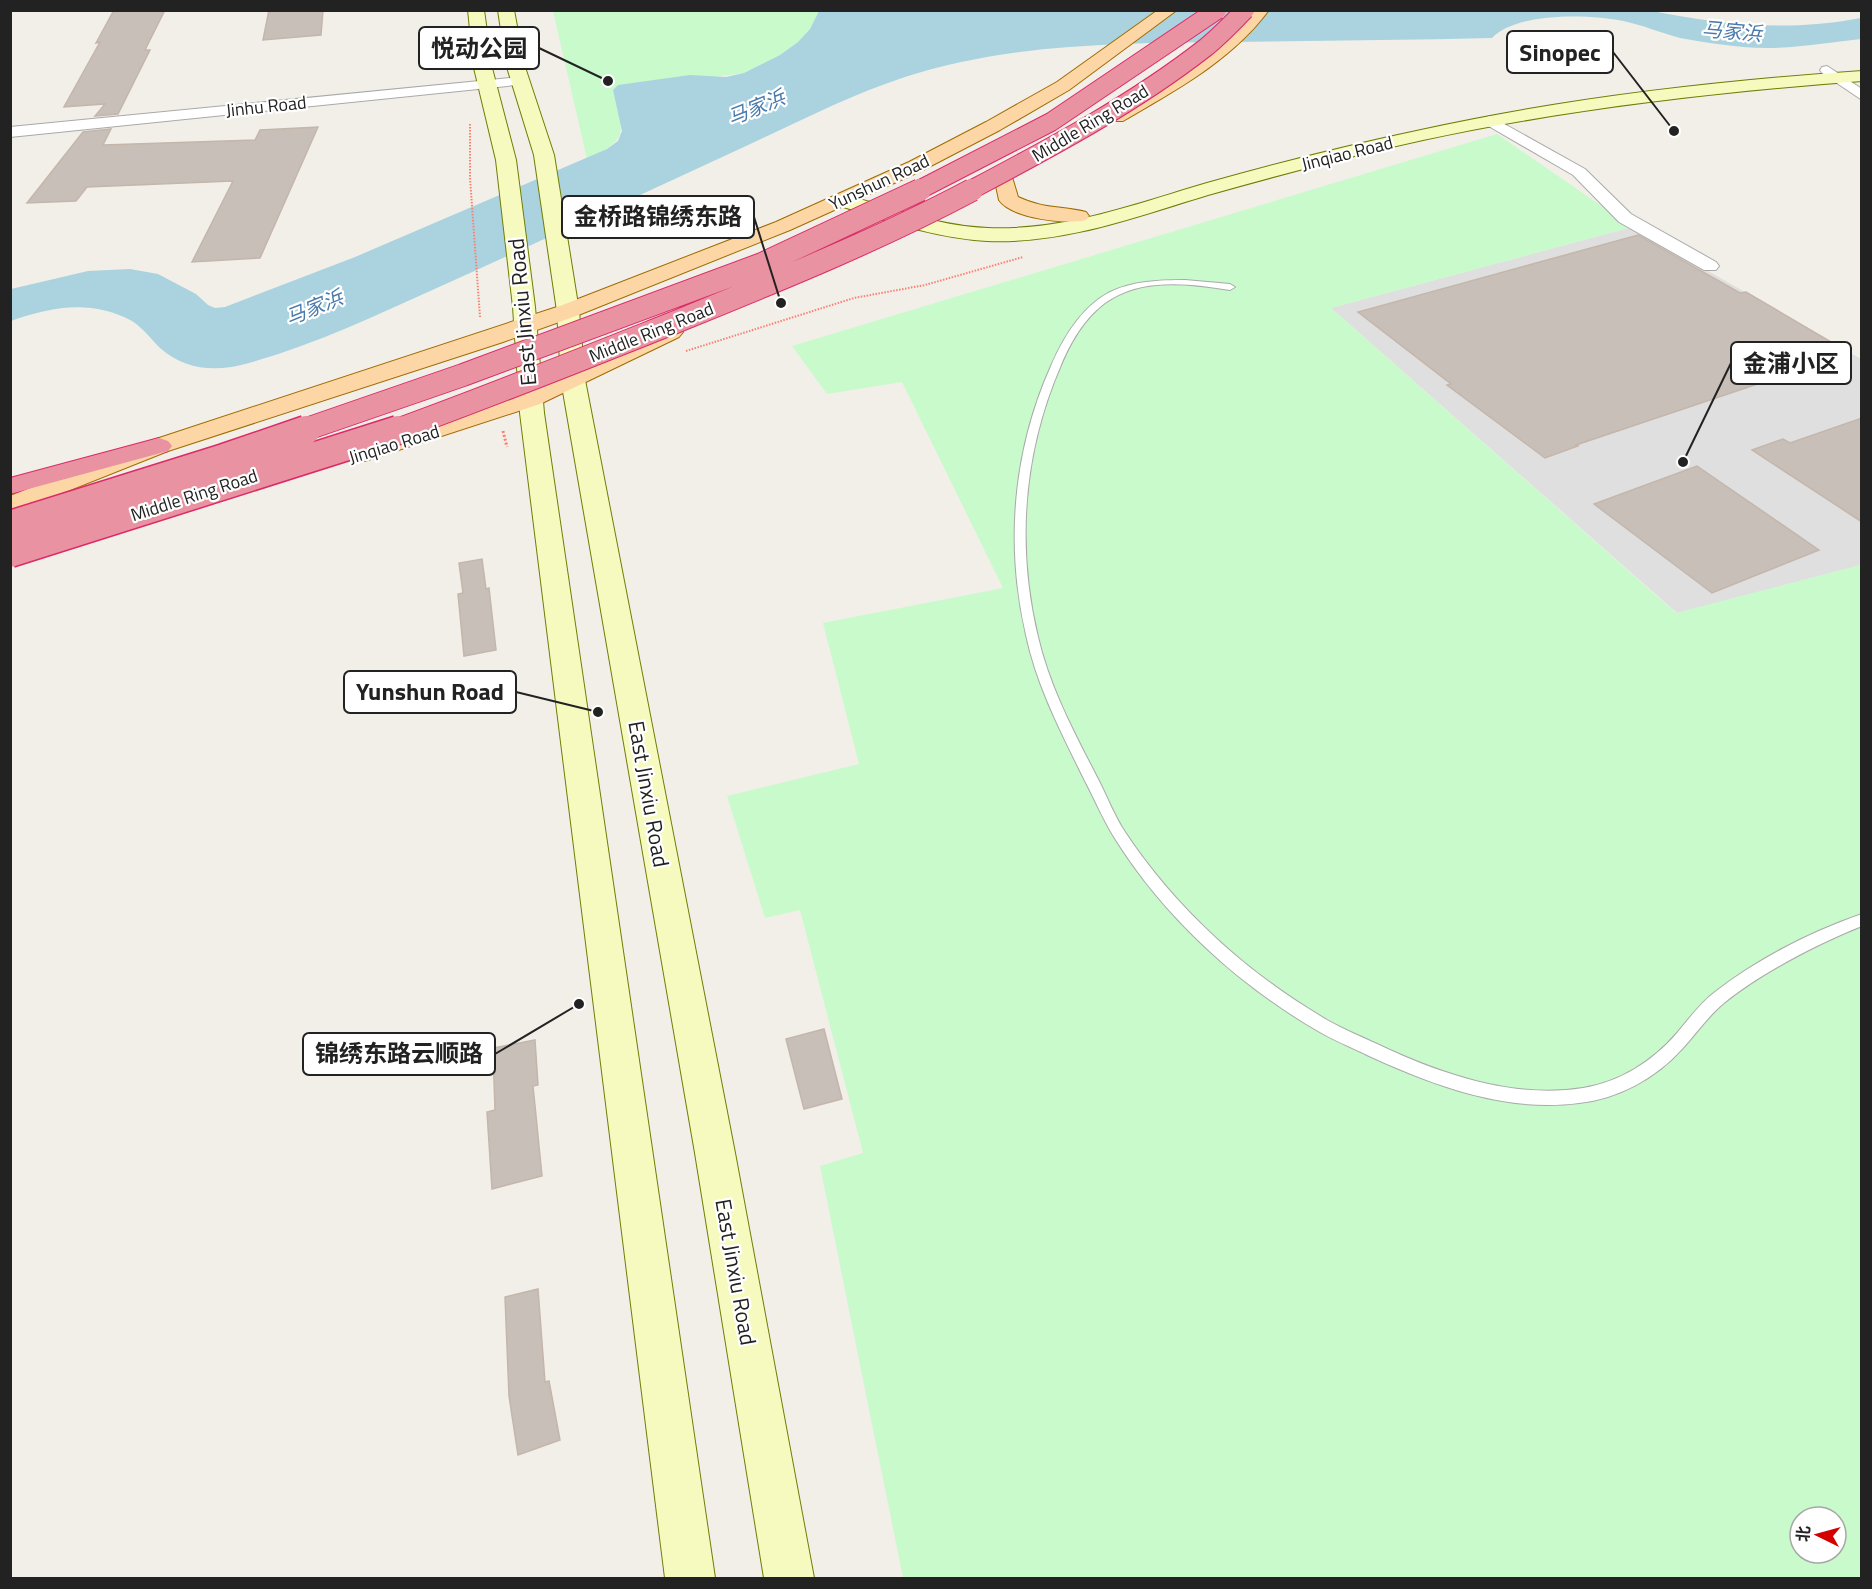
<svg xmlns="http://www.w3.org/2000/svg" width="1872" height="1589" font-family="'Titillium Web','Noto Sans SC',sans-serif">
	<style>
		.residential { fill: #e0dfdf }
		.park { fill: #c8facc; fill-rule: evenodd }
		.water { fill: #aad3df }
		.building { fill: #c7bfb8; stroke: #c4b6ab; stroke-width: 1.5 }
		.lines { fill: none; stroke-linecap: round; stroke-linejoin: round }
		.lane-casing { stroke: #a9a9a9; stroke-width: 2 }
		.street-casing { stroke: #a9a9a9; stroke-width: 2 }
		.secondary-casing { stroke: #707d05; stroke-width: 2 }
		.primary-casing { stroke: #a06b00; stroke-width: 2 }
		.highway-casing { stroke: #dc2a67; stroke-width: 2 }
		.path-far1 { stroke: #fa8072; stroke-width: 2; stroke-dasharray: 1.5 1.5; stroke-linecap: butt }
		.path { stroke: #fa8072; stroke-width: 3; stroke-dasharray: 2 2; stroke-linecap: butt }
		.lane { fill: #fff; fill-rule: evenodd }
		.street { fill: #fff; fill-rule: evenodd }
		.secondary { fill: #f7fabf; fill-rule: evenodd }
		.primary { fill: #fcd6a4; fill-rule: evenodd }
		.highway { fill: #e892a2; fill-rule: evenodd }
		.highway-bridge-far2-casing { stroke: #dc2a67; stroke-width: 20; stroke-linecap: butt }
		.highway-bridge-far1-casing { stroke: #dc2a67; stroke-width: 24; stroke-linecap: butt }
		.highway-bridge-casing { stroke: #dc2a67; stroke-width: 31; stroke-linecap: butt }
		.highway-bridge-far2 { stroke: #e892a2; stroke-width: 18 }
		.highway-bridge-far1 { stroke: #e892a2; stroke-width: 22 }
		.highway-bridge { stroke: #e892a2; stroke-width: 28 }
		.labels { text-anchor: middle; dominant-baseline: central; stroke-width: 4.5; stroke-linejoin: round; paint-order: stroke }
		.far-street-label { font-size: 18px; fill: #222; stroke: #fff }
		.far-water-label { font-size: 20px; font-style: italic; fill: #4a7aab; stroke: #fff }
		.street-label { font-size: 22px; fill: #222; stroke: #fff }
		.leader { fill: none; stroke: #222; stroke-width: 2 }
		.callout-dot { fill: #222; stroke: #fff; stroke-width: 2 }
		.callout { fill: #fff; stroke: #222; stroke-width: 2 }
		.callout-label { font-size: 24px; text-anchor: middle; font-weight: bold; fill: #222 }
	</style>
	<rect width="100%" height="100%" fill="#f2efe9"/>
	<path class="residential" d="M1632,227l229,132v206l-184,48 -346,-305z"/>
	<path class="park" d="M553,11h266l-9,18 -12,13 -18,13 -36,18 -131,17c10,43 18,48 -26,69z
		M1497,134l135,93 -301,81 345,305 185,-48v1013h-958l-83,-412 43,-13 -63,-243 -35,8 -38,-122 132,-32 -36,-141 180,-35 -101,-206 -75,12 -35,-48zM1800,1517h36v36h-36z"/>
	<path class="water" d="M1647,10c74,15 140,22 214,8v21c-39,4 -78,12 -118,8 -21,-2 -42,-5 -63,-9 -19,-5 -37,-13 -57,-17 -34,-7 -106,-9 -131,17 -87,2 -173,3 -260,4 -110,1 -221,1 -327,35 -55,18 -107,45 -159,69 -102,47 -205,95 -307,141 -62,28 -125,58 -190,76 -32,9 -63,8 -89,-15 -9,-9 -17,-20 -28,-27 -41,-22 -81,-14 -121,0v-32l77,-18 42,-2 28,5 38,20 12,11 7,3 10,-1 130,-50 252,-108 11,-8 4,-10 -9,-41 5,-5 72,-10 36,2 18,-4 36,-18 18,-13 12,-13 9,-18z"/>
	<path class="building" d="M114,10h51l-20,40h5l-32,64 -23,2 10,-12 -41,3 36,-65 -4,1z
		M269,10h54l-2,25 -58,5z
		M318,127l-58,131 -68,4 41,-81 -146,6 -11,14 -49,2 56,-71 28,-3 -8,16 152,-5 5,-10z
		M1638,235l102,58 6,-1 104,61 -274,92 2,1 -33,12 -98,-73 4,-1 -93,-72z
		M1862,418v104l-110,-72 31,-11 7,4z
		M1697,466l122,84 -107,43 -118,-89z
		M482,559l4,30 3,-1 7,62 -32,6 -6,-62 5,-1 -4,-30z
		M824,1029l18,70 -38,10 -18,-70z
		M535,1040l3,45 -5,1 9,90 -50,13 -5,-77 8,-2 -2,-62z
		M538,1289l7,93 4,-1 11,59 -42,15 -9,-59 -4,-99z"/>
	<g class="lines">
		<g class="lane-casing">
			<path id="lane" d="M1185,280l45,4 5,3 -5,3c-37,-6 -83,-12 -117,8 -25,14 -41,41 -52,67 -38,87 -45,181 -23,272 12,52 38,99 62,146 8,16 15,34 25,49 51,77 123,142 202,188 16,9 33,16 50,24 63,30 136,55 206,44 37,-6 70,-27 94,-55 12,-14 23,-30 38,-41 43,-33 95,-60 147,-78v12c-45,18 -101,47 -138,77 -16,13 -28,31 -42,46 -26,29 -64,50 -103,54 -73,10 -147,-18 -212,-48 -16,-8 -34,-15 -49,-24 -81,-47 -155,-115 -204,-194 -11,-18 -19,-37 -29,-56 -23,-47 -48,-94 -59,-146 -21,-91 -13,-184 25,-269 12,-28 30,-58 57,-73 23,-12 52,-13 77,-13z"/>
		</g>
		<g class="street-casing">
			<path id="street" d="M1827,66l35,23v11l-40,-27 -2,-3 2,-3z
				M521,77l7,4 -2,3 -516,53v-10z
				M1490,116l95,53 46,45 85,48 3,4 -3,4h-12l-85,-48 -46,-47 -88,-51 -3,-3 3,-3z"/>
		</g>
		<g class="secondary-casing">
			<path id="secondary" d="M468,10h16l8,58 24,92 19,147 9,106 171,1165h-50l-145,-1165 -7,-106 -17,-147 -22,-92z
				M498,10h16l10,54 30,91 25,156 6,69 150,773 79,425h-50l-69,-425 -134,-773 -4,-69 -23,-156 -28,-91z
				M1862,71v10c-148,11 -295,28 -439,59 -73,16 -144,35 -215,55 -73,22 -143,49 -221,46 -54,-3 -102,-21 -153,-37l-3,-4 3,-4 7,-2c51,13 93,32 147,34 77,3 147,-24 219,-45 71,-20 142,-38 214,-53 145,-32 293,-49 441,-59z"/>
		</g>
		<g class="primary-casing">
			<path id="primary" d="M1158,10h19l-108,80 -69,40 -77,40 -133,60 -214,86 -73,26 -335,109 -158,63v-18l140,-55 410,-135 216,-84 133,-60 77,-40 71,-40z
				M1252,10h17c-38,51 -93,80 -146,111h-14l-2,-4 2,-4c56,-32 99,-54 143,-103z
				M1005,175l7,2 6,20c25,12 44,9 68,15l3,4 -3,4c-20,5 -75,-2 -87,-20l-4,-19 3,-4z
				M671,325l8,2 4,5 -4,5 -139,67 -166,54 -9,3 -9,-3 -4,-5 4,-5 166,-54z"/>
		</g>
		<g class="highway-casing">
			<path id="highway" d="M159,438l9,3 4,5 -4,5 -158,43v-16z"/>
		</g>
		<path class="path-far1" d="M470,124v54l10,139
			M686,351l168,-53 71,-13 98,-28"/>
		<path class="path" d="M503,431l4,16"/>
		<use href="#lane" class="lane"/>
		<use href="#street" class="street"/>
		<use href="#secondary" class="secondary"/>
		<use href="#primary" class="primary"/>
		<use href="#highway" class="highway"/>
		<g class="highway-bridge-far2-casing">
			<path id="highway-bridge-far2" d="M917,191l134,-69 166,-112
				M969,191c81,-43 163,-86 236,-143 14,-11 27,-25 40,-38"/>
		</g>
		<g class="highway-bridge-far1-casing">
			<path id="highway-bridge-far1" d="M301,431l162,-56 299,-111 158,-74
				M394,431c94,-34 186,-71 279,-108 101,-41 203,-82 299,-133"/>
		</g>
		<g class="highway-bridge-casing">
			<path id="highway-bridge" d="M10,525l214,-67 82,-28
				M10,553l388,-123"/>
		</g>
		<use href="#highway-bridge-far2" class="highway-bridge-far2"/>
		<use href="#highway-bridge-far1" class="highway-bridge-far1"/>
		<use href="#highway-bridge" class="highway-bridge"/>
	</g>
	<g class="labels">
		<g class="far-street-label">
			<text transform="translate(266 106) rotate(-6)">Jinhu Road</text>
			<text transform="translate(1090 123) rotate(-31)">Middle Ring Road</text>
			<text transform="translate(1347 153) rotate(-14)">Jinqiao Road</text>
			<text transform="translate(879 182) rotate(-25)">Yunshun Road</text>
			<text transform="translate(651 332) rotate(-22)">Middle Ring Road</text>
			<text transform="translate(394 444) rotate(-17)">Jinqiao Road</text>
			<text transform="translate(194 495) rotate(-18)">Middle Ring Road</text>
		</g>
		<g class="far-water-label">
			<text transform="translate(1732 31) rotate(5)">马家浜</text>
			<text transform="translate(756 107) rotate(-22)">马家浜</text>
			<text transform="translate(314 307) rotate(-22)">马家浜</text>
		</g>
		<g class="street-label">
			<text transform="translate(522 312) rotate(-95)">East Jinxiu Road</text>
			<text transform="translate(649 794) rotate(80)">East Jinxiu Road</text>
			<text transform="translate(736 1272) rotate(80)">East Jinxiu Road</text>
		</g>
	</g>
	<path class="leader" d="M608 81L539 48M1674 131L1613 52M781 303L754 217M1683 462L1731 363M598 712L516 692M579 1004L495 1054"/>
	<g class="callout-dot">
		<circle cx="608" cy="81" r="6"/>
		<circle cx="1674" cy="131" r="6"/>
		<circle cx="781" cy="303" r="6"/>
		<circle cx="1683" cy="462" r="6"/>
		<circle cx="598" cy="712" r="6"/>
		<circle cx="579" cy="1004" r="6"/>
	</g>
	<g class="callout">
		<rect x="419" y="27" width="120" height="42" rx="6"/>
		<rect x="1507" y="31" width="106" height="42" rx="6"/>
		<rect x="562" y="196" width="192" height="42" rx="6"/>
		<rect x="1731" y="342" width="120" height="42" rx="6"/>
		<rect x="344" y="671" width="172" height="42" rx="6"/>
		<rect x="303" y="1033" width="192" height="42" rx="6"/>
	</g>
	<g class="callout-label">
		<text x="479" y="57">悦动公园</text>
		<text x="1560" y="61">Sinopec</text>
		<text x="658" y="225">金桥路锦绣东路</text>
		<text x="1791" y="372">金浦小区</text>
		<text x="430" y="700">Yunshun Road</text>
		<text x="399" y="1062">锦绣东路云顺路</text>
	</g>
	<rect width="1872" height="1589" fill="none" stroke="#222222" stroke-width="24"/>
	<g transform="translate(1818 1535) rotate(275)"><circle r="28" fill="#ffffff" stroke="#a7a7a7" stroke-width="1.5"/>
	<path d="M0-4.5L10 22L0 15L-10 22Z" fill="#d40000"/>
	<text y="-9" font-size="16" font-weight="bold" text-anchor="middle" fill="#222222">北</text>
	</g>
</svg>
